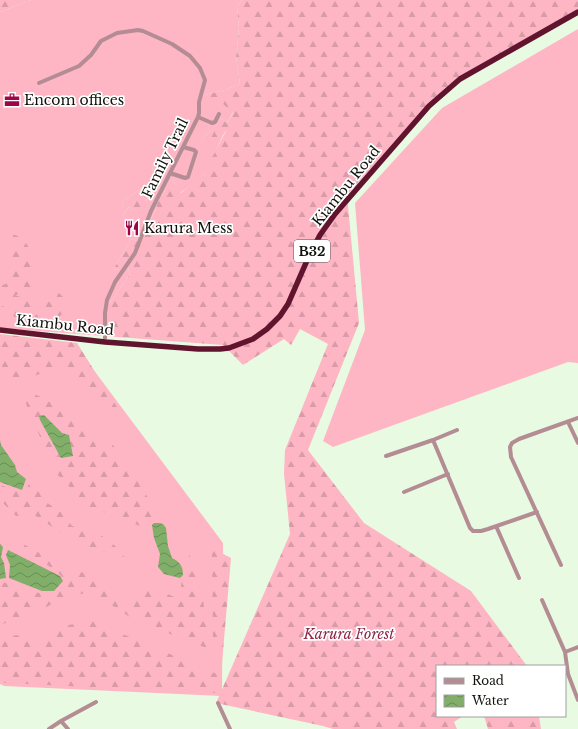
<svg xmlns="http://www.w3.org/2000/svg" width="578" height="729" font-family="'Libre Baskerville',serif">
	<style>
		.grass { fill: #feb5c4 }
		.forest { fill: url(#forest-firs) }
		.water { fill: url(#water-waves) }
		.lines { fill: none; stroke-linecap: round; stroke-linejoin: round }
		.minor { stroke: #b48c94; stroke-width: 4 }
		.highway { stroke: #60142e; stroke-width: 5.5 }
		.labels { text-anchor: middle; dominant-baseline: central; stroke-width: 3.5; stroke-linejoin: round; paint-order: stroke }
		.shield { fill: #fff; stroke: #565a54; stroke-width: 1 }
		.shield-label { font-size: 13px; font-weight: bold; fill: #0e130b }
		.poi-label { font-size: 14px; fill: #0e130b; stroke: #fff; text-anchor: start }
		.street-label { font-size: 14px; fill: #0e130b; stroke: #fff }
		.park-label { font-size: 14px; font-style: italic; fill: #8d2748; stroke: #fff }
	</style>
	<defs>
		<pattern id="forest-firs" width="22" height="20" patternUnits="userSpaceOnUse"><rect width="22" height="20" fill="#feb5c4"/><path d="M5 1l3.5 6h-7zM16 11l3.5 6h-7z" fill="#d89ba7"/></pattern>
		<pattern id="water-waves" width="16" height="10" patternUnits="userSpaceOnUse"><rect width="16" height="10" fill="#81af6a"/><path d="M0 5q4-4 8 0t8 0" fill="none" stroke="#688d55"/></pattern>
	</defs>
	<rect width="100%" height="100%" fill="#e9fae2"/>
	<path class="grass" d="M31,0h211l-5,7 2,22 -3,28 4,27 -15,6 -21,5 18,7 11,10 -6,11 -9,-7 -21,31 9,-12 14,-13 -10,19 16,-11c-8,13 -14,34 -23,45 -6,7 -16,13 -23,18l-6,-11 -1,-6 -11,20 -3,-10 4,-20 -10,-1 -1,8 1,21 -8,7v-17l-3,4 -19,13 -1,15 7,-9 3,4v15l25,-26 -1,9 -10,19 -3,1 -6,12 -7,-3 -1,5 -16,27 15,-2 2,6 -25,36 -1,26 -104,-8v-316z
		M578,29v334l-10,-1 -235,85 -10,-6 42,-111 -10,-127 87,-95z
		M0,337l75,8 148,198 -1,153 -218,-10 -4,-2z"/>
	<path class="forest" d="M0,0h31l-31,12z
		M242,0h336v13l-110,63 -34,23 -87,96 12,128 -51,127 56,73 107,68 56,75h-90v50h26l-9,6 3,7h-124l-10,-3 -107,-23 74,-169 -6,-60 1,-24 43,-106 -28,-15 -9,16 -7,-6 -41,26 -20,-20 -119,-9 1,-26 25,-36 -2,-6 -15,2 16,-27 1,-5 7,3 6,-12 4,-2 9,-18 1,-8 -25,25v-15l-3,-4 -8,10 2,-16 19,-13 3,-5v18l8,-6 -1,-22 1,-8 10,1 -4,20 3,10 11,-21 1,7 7,11 22,-18 23,-44 -17,11 9,-18 -12,11 -9,12v-13l21,-18 9,7 6,-10 -12,-11 -16,3 -1,-10 21,-5 15,-6 -4,-27 3,-28 -2,-22z
		M7,232c27,7 28,29 28,54 -6,5 -14,6 -20,10l16,1 7,9 -7,1 -3,3 8,4 7,8 -8,-1 -9,-5 -7,3 -10,-5 -9,2v-11l9,4 10,2 5,-5 -19,-7 -5,-6v-7l8,-3 -6,-16 12,1 4,-7 -1,-4 -8,2 4,-9 -10,-11z
		M51,291l7,1 6,6 -5,2 1,5 10,7 7,10 -15,-8 -3,3 -6,-3v-6l-7,2 -1,-8h5l-4,-10z
		M0,334l77,9 45,72 -63,-46 -45,12 -14,-17z
		M28,391l17,8 67,45 19,24 27,48 -10,13 -60,-23 -33,-34 -29,-68z
		M30,482l8,5 8,15 16,11 10,13c21,3 41,13 53,32l-15,-6h-8l-3,9 -8,-3 -5,-13 -12,-5 -17,-10 -21,-14 -8,-2 -12,2 -16,-16v-15l24,8z
		M0,532l7,5 11,4 53,30 18,2 11,9 8,13 15,9 14,13 -4,2 -20,-13 -14,-2 -14,-11 -22,5 -24,13 -39,14v-44l39,12h17l10,-12c-14,-18 -46,-29 -66,-43z
		M187,547l16,52 6,50 -49,-19 -35,-28 24,-16 30,13z
		M212,548l19,10 -9,105 -9,-20z
		M92,621l125,53 1,19 -213,-10 -5,-3v-39l16,-6 22,7 19,-15z
		M484,716h55l2,13h-53z"/>
	<path class="water" d="M44,415l18,18 7,2 4,21 -12,2 -21,-38 -1,-4z
		M0,440l1,5 14,20 2,7 9,7 -4,11 -22,-8z
		M154,523h5l4,1 3,4 2,18 4,12c8,4 11,8 11,17l-3,3 -16,-4 -6,-7 2,-13 -6,-16 -2,-13z
		M0,544l3,3 -2,10 3,6 2,15 -6,1z
		M8,550l52,26 3,5 -9,10h-12l-33,-13 1,-13 -4,-10z"/>
	<g class="lines">
		<path class="minor" d="M39,83l40,-17 12,-11 10,-14 16,-8 21,-3 5,1 29,13 18,12 10,12 5,12 -6,22v11l-1,4 -47,94 -16,42 -20,29 -8,18 -2,13v29
			M198,117l14,6 3,-1 4,-8
			M170,173l15,5 3,-1 8,-25 -2,-2 -11,-3
			M568,422l10,21
			M433,440l37,88 3,3h8l7,-2 49,-17
			M386,456l47,-16 24,-10
			M404,492l44,-18
			M496,526l23,52
			M561,565l-50,-108 -1,-10 2,-4 7,-4 59,-21
			M542,600l23,52 3,22 10,26
			M565,652l13,-5
			M218,703l12,26
			M61,721l7,8
			M49,729l12,-8 35,-19"/>
		<path class="highway" d="M0,330l105,12 93,7h22l9,-1 24,-9 14,-10 13,-13 8,-12 21,-48 11,-21 15,-21 94,-108 31,-27 118,-67"/>
	</g>
	<defs>
		<g id="office-bare" transform="scale(1.2)"><path d="M-6-3h4V-5.5h4V-3h4V5H-6ZM-1-4.5V-3h2v-1.5ZM-6 0V1H6V0Z" fill="#9f0448" stroke="#fff" stroke-width="2.5" paint-order="stroke"/></g>
		<g id="restaurant-bare" transform="scale(1.2)"><path d="M-5-6h1v4h1v-4h1v4h1v-4h1v5L-1.5 .5V6h-2V.5L-5-1ZM5-6V6H3V1.5H1.5Q1.5-4 5-6Z" fill="#9f0448" stroke="#fff" stroke-width="2.5" paint-order="stroke"/></g>
	</defs>
	<g fill-rule="evenodd">
		<use href="#office-bare" x="12" y="100"/>
		<use href="#restaurant-bare" x="132" y="228"/>
	</g>
	<g class="labels">
		<rect class="shield" x="294" y="240" width="36" height="22" rx="3"/>
		<g class="shield-label">
			<text x="312" y="251">B32</text>
		</g>
		<g class="poi-label">
			<text x="24" y="100">Encom offices</text>
			<text x="144" y="228">Karura Mess</text>
		</g>
		<g class="street-label">
			<text transform="translate(165 158) rotate(-64)">Family Trail</text>
			<text transform="translate(346 186) rotate(-51)">Kiambu Road</text>
			<text transform="translate(65 325) rotate(6)">Kiambu Road</text>
		</g>
		<g class="park-label">
			<text x="349" y="634">Karura Forest</text>
		</g>
	</g>
	<rect x="436" y="665" width="130" height="52" fill="#ffffff" stroke="#9fa19d"/>
	<rect x="444" y="678" width="20" height="6" fill="#b48c94" stroke="#9fa19d"/>
	<text x="472" y="685" font-size="12" fill="#0e130b">Road</text>
	<rect x="444" y="695" width="20" height="12" fill="url(#water-waves)" stroke="#9fa19d"/>
	<text x="472" y="705" font-size="12" fill="#0e130b">Water</text>
</svg>
